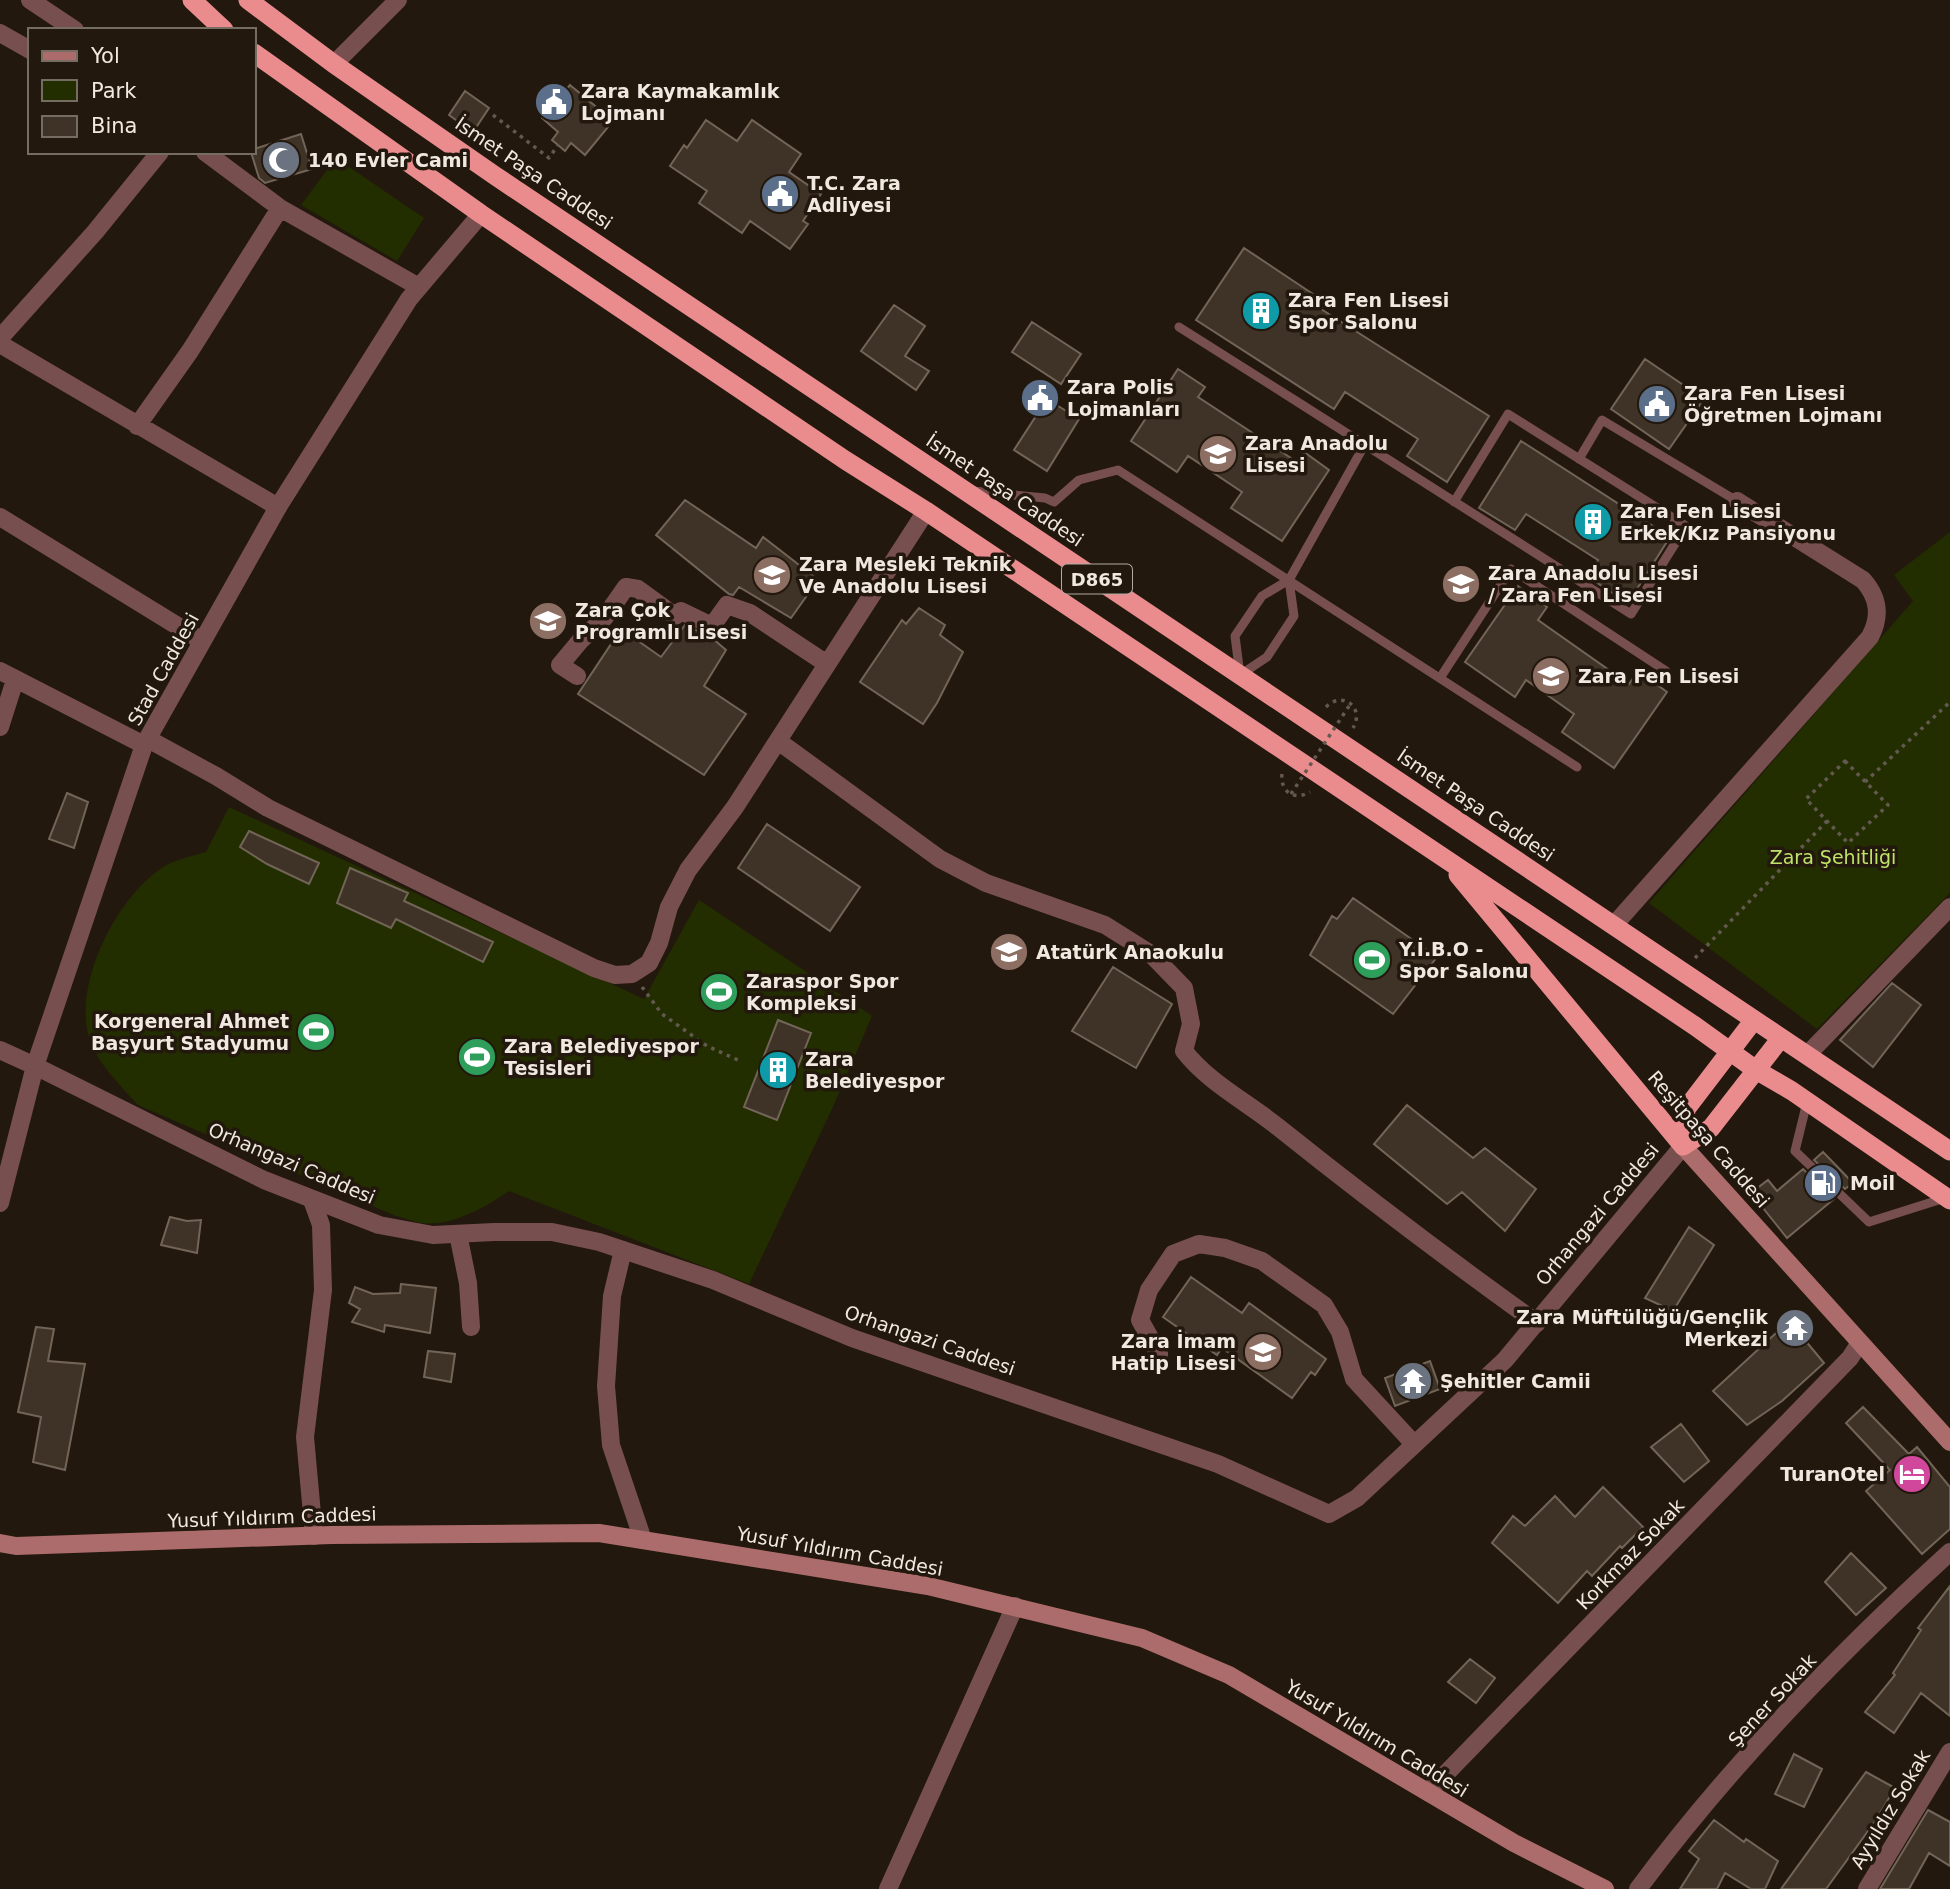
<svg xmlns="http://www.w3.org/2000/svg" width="1950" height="1889" font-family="'DejaVu Sans',sans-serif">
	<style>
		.green { fill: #232e00 }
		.building { fill: #3f3327; stroke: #726558; stroke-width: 2 }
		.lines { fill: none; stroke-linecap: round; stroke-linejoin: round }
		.path { stroke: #63594f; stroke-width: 3.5; stroke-dasharray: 3.5 5; stroke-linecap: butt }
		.service { stroke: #784f4f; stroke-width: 9 }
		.minor { stroke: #784f4f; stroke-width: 18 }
		.tertiary { stroke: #784f4f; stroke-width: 18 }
		.secondary { stroke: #ad6c6c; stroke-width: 18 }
		.trunk { stroke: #ea8c8e; stroke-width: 19 }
		.path-bridge { stroke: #63594f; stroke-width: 3.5; stroke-dasharray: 3.5 5; stroke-linecap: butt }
		.labels { text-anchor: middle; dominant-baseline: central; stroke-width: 7; stroke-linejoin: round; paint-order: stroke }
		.shield { fill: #23180d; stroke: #b3aaa1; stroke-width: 2 }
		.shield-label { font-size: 18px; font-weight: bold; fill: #f1e9e1 }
		.poi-label { font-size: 19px; font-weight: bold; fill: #f1e9e1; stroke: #23180d; text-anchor: start }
		.street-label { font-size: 19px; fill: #f1e9e1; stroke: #23180d }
		.park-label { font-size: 19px; fill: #bfe268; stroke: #23180d }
	</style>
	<rect width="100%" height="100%" fill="#23180d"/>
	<path class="green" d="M336,158l88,60 -27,43 -96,-56z
		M1950,532v361l-133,136 -168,-126 264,-302 -19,-26z
		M229,807l415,192 55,-99 173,116 -40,93 -83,175 -240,-93c-23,16 -58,36 -87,32 -8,-1 -18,-5 -26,-7l-258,-111c-18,-20 -39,-40 -48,-65 -19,-54 28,-146 75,-174 12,-7 28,-10 41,-14z"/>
	<path class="building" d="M570,85l43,36 -28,34 -14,-12 -6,8 -7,-6 -6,-5 6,-8 -16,-14z
		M465,91l24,17 -16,24 -24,-17z
		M706,120l31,21 15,-21 49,34 -12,18 32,22 -18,27 5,3 -18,25 -40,-28 -8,12 -43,-30 8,-12 -37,-25 14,-21 3,3z
		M301,134l11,35 -47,14 -6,-5 -8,-26h3v-3z
		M1244,248l81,54 -4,7 168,107 -42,66 -40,-26 11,-17 -73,-47 -11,17 -138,-89z
		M894,305l31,21 -20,30 24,15 -13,19 -55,-39z
		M1032,322l49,32 -20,30 -49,-32z
		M1645,359l59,40 -35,50 -58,-40z
		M1178,369l27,18 -7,10 99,65 7,-10 25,18 -47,71 -51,-33 11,-16 -54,-36 -11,16 -46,-31z
		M1047,399l32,20 -32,52 -33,-21z
		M1521,441l149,96 -42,66 -40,-26 10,-17 -72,-46 -11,16 -36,-22z
		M685,500l71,48 7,-11 53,41 -3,9 -22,31 -52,-31 -6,8 -4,-1 -73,-59z
		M1518,586l29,21 -9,13 91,64 9,-13 29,21 -53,76 -52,-36 12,-18 -48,-34 -11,17 -50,-35z
		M919,608l26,17 -5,10 23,17 -26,51 -14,21 -63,-42 42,-62 4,4z
		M685,625l26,12 15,13 -22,36 42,28 -42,61 -126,-81 43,-65 40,28z
		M67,793l21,9 -14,46 -25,-9z
		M767,824l93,63 -30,44 -92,-63z
		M249,831l70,32 -10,21 -42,-20 -27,-17z
		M350,868l58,25 -4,8 89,41 -10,20 -87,-43 -5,9 -54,-25z
		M1353,898l84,59 -44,57 -83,-59 22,-39 5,3z
		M1113,967l59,37 -36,64 -64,-37z
		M1892,983l29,22 -48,62 -33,-27z
		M778,1020l33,13 -34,87 -33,-13z
		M1407,1105l66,53 12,-10 51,41 -31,42 -43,-39 -15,12 -73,-60z
		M1823,1152l30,31 -8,6 -31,-29z
		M1803,1169l31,30 -47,39 -36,-45 17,-13 9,11z
		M170,1217l17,4 14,-1 -4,33 -36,-8z
		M1689,1227l25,18 -41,66 -28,-13z
		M1191,1277l51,36 7,-10 77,56 -11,16 -4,-3 -19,26 -70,-50 -5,7 -54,-38z
		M401,1284l35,4 -6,45 -45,-8 -1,7 -32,-10 8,-13 -11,-6 6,-16 18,7 27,-1z
		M1789,1321l35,42 -42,38 -35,24 -34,-34z
		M36,1327l18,2 -6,32 37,3 -20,106 -32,-8 8,-45 -23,-5z
		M428,1351l27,3 -4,28 -27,-5z
		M1430,1361l10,28 -45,17 -10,-28z
		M1863,1407l46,47 8,-7 33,40v42l-28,25 -56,-63 24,-21 -44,-47z
		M1681,1424l28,37 -25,21 -33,-35z
		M1603,1487l40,40 -21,21 -2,-2 -28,30 -5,-5 -29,32 -66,-60 21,-27 12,10 30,-30 20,21z
		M1851,1553l35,35 -30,27 -31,-33z
		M1950,1586v130l-29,-23 -27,40 -29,-21 30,-37 -2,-2 28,-43 -3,-2z
		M1470,1659l25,19 -19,25 -28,-21z
		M1794,1754l28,15 -18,38 -29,-13z
		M1866,1772l29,16 -19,32 -50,69h-45z
		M1928,1810l22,12v44l-21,-13 -20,36h-29z
		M1714,1820l30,22 2,-3 32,22 -13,28h-14l-26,-16 -8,16h-37l19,-30 -10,-8z"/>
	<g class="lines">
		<path class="path" d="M493,115l56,43 9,-13
			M1326,707c17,-17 39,1 27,21
			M1845,761l43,44 -40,38 -42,-44z
			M1282,774c-2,18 13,27 28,18
			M1865,782l85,-80
			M1695,958l132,-137
			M642,987l20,27 45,32 33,15"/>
		<path class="service" d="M1179,327c151,95 301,191 452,287l55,-88 -178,-112 -54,88
			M1579,459l23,-39 135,81
			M973,491l72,7 9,4 25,-22 39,-10 459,297
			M1289,580l5,36 -27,41 -27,18 -5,-39 27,-40z
			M1289,580l76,-136
			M1440,678l71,-109 155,102
			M1807,1102l-12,49 74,71 76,-24"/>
		<path class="minor" d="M30,0l45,30
			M0,33l30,17
			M334,64l64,-64
			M205,152l75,56 139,79
			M0,338l95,-106 65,-80
			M0,344l278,163
			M137,426l53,-75 90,-143
			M0,517l202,124
			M0,671l144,74
			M577,676l-17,-11 20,-24 25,-24 21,-30 12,2 37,27 6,-5 31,15 15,-21 23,8 77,51
			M0,727l15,-47
			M148,739l68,37 52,32 326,160 21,7 17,-1 17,-11 10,-20 10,-36 19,-37 47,-63 191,-296
			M778,741l162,118 46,24 119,42 46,29 33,34 7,36 -7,27c25,32 63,51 94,76 85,68 171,133 259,196
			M1614,925l256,-288c11,-21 9,-39 -7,-57l-126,-79
			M0,1050l35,16
			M1807,1055l143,-148
			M312,1200l9,25 2,65 -18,147 9,99
			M458,1234l10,49 3,44
			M623,1250l-11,46 -6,90 5,59 32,95
			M1159,1354l-19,-34 9,-30 24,-36 26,-10 26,4 37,13 62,44 16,27 14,47 60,65
			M1428,1792l422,-434 9,-14
			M888,1889l127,-283
			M1638,1889c89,-120 201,-236 312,-337
			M1867,1889l83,-137"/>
		<path class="tertiary" d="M35,1066l229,114 115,45 54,10 61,-3h58l47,10 114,38 139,58 366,126 111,50 28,-16 148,-138 178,-214
			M0,1203l35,-137 109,-321 134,-238 131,-208 72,-85"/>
		<path class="secondary" d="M1683,1146l267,296
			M0,1543l16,3 315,-11 268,-2 329,53 214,52 87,37 285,168 91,46"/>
		<path class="trunk" d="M192,0l32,30
			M248,0l86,64 160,111 1456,976
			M254,53l227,161 364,246 81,51 769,515 61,44 36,21 158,109
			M1458,875l225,271
			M1683,1146l3,-37 68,-89
			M1683,1146l28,-18 70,-90"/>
		<path class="path-bridge" d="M1291,794l60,-91"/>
	</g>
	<defs>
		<g id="civic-disc" transform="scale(2.0125)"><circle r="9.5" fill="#5c6f8a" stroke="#23180d"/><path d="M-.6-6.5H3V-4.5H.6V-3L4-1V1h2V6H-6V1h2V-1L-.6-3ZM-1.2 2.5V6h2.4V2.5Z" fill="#fff"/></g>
		<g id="mosque-disc" transform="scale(2.0125)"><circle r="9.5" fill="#6b7280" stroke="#23180d"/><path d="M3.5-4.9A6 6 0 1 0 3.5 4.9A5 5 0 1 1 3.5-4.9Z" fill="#fff"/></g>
		<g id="building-disc" transform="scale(2.0125)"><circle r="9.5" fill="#0f9aa8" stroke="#23180d"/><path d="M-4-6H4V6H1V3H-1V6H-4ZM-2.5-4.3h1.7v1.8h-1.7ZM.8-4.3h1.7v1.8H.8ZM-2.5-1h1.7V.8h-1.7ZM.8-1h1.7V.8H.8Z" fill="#fff"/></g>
		<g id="school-disc" transform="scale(2.0125)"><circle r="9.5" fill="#8d6e63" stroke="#23180d"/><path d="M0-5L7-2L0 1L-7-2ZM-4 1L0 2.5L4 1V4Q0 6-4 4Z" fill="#fff"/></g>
		<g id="stadium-disc" transform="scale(2.0125)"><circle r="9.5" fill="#2e9e5b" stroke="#23180d"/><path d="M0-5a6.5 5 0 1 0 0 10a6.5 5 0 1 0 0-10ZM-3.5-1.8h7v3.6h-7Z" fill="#fff"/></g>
		<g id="fuel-disc" transform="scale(2.0125)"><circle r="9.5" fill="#5c6f8a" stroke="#23180d"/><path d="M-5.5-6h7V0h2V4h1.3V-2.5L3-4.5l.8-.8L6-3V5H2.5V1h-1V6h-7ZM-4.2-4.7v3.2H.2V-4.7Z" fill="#fff"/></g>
		<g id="temple-disc" transform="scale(2.0125)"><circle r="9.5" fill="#6b7280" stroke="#23180d"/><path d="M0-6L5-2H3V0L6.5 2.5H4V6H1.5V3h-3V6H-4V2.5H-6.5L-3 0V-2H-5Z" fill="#fff"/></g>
		<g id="hotel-disc" transform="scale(2.0125)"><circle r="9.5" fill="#d1479c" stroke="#23180d"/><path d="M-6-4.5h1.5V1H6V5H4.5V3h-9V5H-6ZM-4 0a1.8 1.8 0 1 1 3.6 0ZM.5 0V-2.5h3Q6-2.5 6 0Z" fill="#fff"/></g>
	</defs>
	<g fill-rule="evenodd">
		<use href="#civic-disc" x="554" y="102"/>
		<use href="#mosque-disc" x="281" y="160"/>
		<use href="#civic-disc" x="780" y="194"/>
		<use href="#building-disc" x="1261" y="311"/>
		<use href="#civic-disc" x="1040" y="398"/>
		<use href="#civic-disc" x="1657" y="404"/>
		<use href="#school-disc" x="1218" y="454"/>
		<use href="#building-disc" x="1593" y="522"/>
		<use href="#school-disc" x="772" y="575"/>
		<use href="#school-disc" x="1461" y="584"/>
		<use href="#school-disc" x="548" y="621"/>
		<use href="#school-disc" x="1551" y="676"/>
		<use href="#school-disc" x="1009" y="952"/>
		<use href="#stadium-disc" x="1372" y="960"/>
		<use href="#stadium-disc" x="719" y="992"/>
		<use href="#stadium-disc" x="316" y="1032"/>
		<use href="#stadium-disc" x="477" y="1057"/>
		<use href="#building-disc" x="778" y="1070"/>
		<use href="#fuel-disc" x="1823" y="1183"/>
		<use href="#temple-disc" x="1795" y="1328"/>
		<use href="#school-disc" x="1263" y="1352"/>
		<use href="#temple-disc" x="1413" y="1381"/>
		<use href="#hotel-disc" x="1912" y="1474"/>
	</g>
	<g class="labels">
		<rect class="shield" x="1062" y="564.5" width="70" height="29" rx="5"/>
		<g class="shield-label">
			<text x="1097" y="579">D865</text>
		</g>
		<g class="poi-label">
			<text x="581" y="91">Zara Kaymakamlık<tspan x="581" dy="22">Lojmanı</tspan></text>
			<text x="308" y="160">140 Evler Cami</text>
			<text x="807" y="183">T.C. Zara<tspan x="807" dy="22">Adliyesi</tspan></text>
			<text x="1288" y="300">Zara Fen Lisesi<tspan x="1288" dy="22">Spor Salonu</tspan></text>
			<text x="1067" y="387">Zara Polis<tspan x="1067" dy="22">Lojmanları</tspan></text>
			<text x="1684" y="393">Zara Fen Lisesi<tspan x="1684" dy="22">Öğretmen Lojmanı</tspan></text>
			<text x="1245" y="443">Zara Anadolu<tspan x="1245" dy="22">Lisesi</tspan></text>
			<text x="1620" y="511">Zara Fen Lisesi<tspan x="1620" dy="22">Erkek/Kız Pansiyonu</tspan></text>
			<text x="799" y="564">Zara Mesleki Teknik<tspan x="799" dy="22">Ve Anadolu Lisesi</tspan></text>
			<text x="1488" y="573">Zara Anadolu Lisesi<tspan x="1488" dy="22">/ Zara Fen Lisesi</tspan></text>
			<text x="575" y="610">Zara Çok<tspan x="575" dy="22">Programlı Lisesi</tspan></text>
			<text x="1578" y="676">Zara Fen Lisesi</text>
			<text x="1399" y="949">Y.İ.B.O -<tspan x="1399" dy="22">Spor Salonu</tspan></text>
			<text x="1036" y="952">Atatürk Anaokulu</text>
			<text x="746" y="981">Zaraspor Spor<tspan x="746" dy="22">Kompleksi</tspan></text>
			<text x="289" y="1021" text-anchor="end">Korgeneral Ahmet<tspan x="289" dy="22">Başyurt Stadyumu</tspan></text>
			<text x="504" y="1046">Zara Belediyespor<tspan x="504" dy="22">Tesisleri</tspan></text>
			<text x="805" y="1059">Zara<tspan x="805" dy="22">Belediyespor</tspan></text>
			<text x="1850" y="1183">Moil</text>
			<text x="1768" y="1317" text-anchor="end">Zara Müftülüğü/Gençlik<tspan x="1768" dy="22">Merkezi</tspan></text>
			<text x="1236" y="1341" text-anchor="end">Zara İmam<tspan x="1236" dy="22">Hatip Lisesi</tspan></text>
			<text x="1440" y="1381">Şehitler Camii</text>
			<text x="1885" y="1474" text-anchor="end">TuranOtel</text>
		</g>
		<g class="street-label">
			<text transform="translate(534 173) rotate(34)">İsmet Paşa Caddesi</text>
			<text transform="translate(1005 490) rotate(34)">İsmet Paşa Caddesi</text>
			<text transform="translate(163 669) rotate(-61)">Stad Caddesi</text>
			<text transform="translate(1476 805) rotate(34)">İsmet Paşa Caddesi</text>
			<text transform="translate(1709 1139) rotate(49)">Reşitpaşa Caddesi</text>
			<text transform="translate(292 1163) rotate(23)">Orhangazi Caddesi</text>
			<text transform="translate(1597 1214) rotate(-50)">Orhangazi Caddesi</text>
			<text transform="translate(930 1340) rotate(19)">Orhangazi Caddesi</text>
			<text transform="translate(272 1517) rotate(-2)">Yusuf Yıldırım Caddesi</text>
			<text transform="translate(840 1551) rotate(10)">Yusuf Yıldırım Caddesi</text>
			<text transform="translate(1630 1554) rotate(-46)">Korkmaz Sokak</text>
			<text transform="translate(1772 1700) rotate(-47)">Şener Sokak</text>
			<text transform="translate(1377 1738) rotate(31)">Yusuf Yıldırım Caddesi</text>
			<text transform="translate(1890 1809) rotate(-59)">Ayyıldız Sokak</text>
		</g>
		<g class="park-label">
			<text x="1833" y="857">Zara Şehitliği</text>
		</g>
	</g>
	<rect x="28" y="28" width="228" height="126" fill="#23180d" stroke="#756c62" stroke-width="2"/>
	<rect x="42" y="51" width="35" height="10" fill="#ad6c6c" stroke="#756c62" stroke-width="2"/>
	<text x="91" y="63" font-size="21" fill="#f1e9e1">Yol</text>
	<rect x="42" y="80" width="35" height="21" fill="#232e00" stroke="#756c62" stroke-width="2"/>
	<text x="91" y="98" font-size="21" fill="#f1e9e1">Park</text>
	<rect x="42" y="116" width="35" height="21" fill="#3f3327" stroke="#756c62" stroke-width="2"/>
	<text x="91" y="133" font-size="21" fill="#f1e9e1">Bina</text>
</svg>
